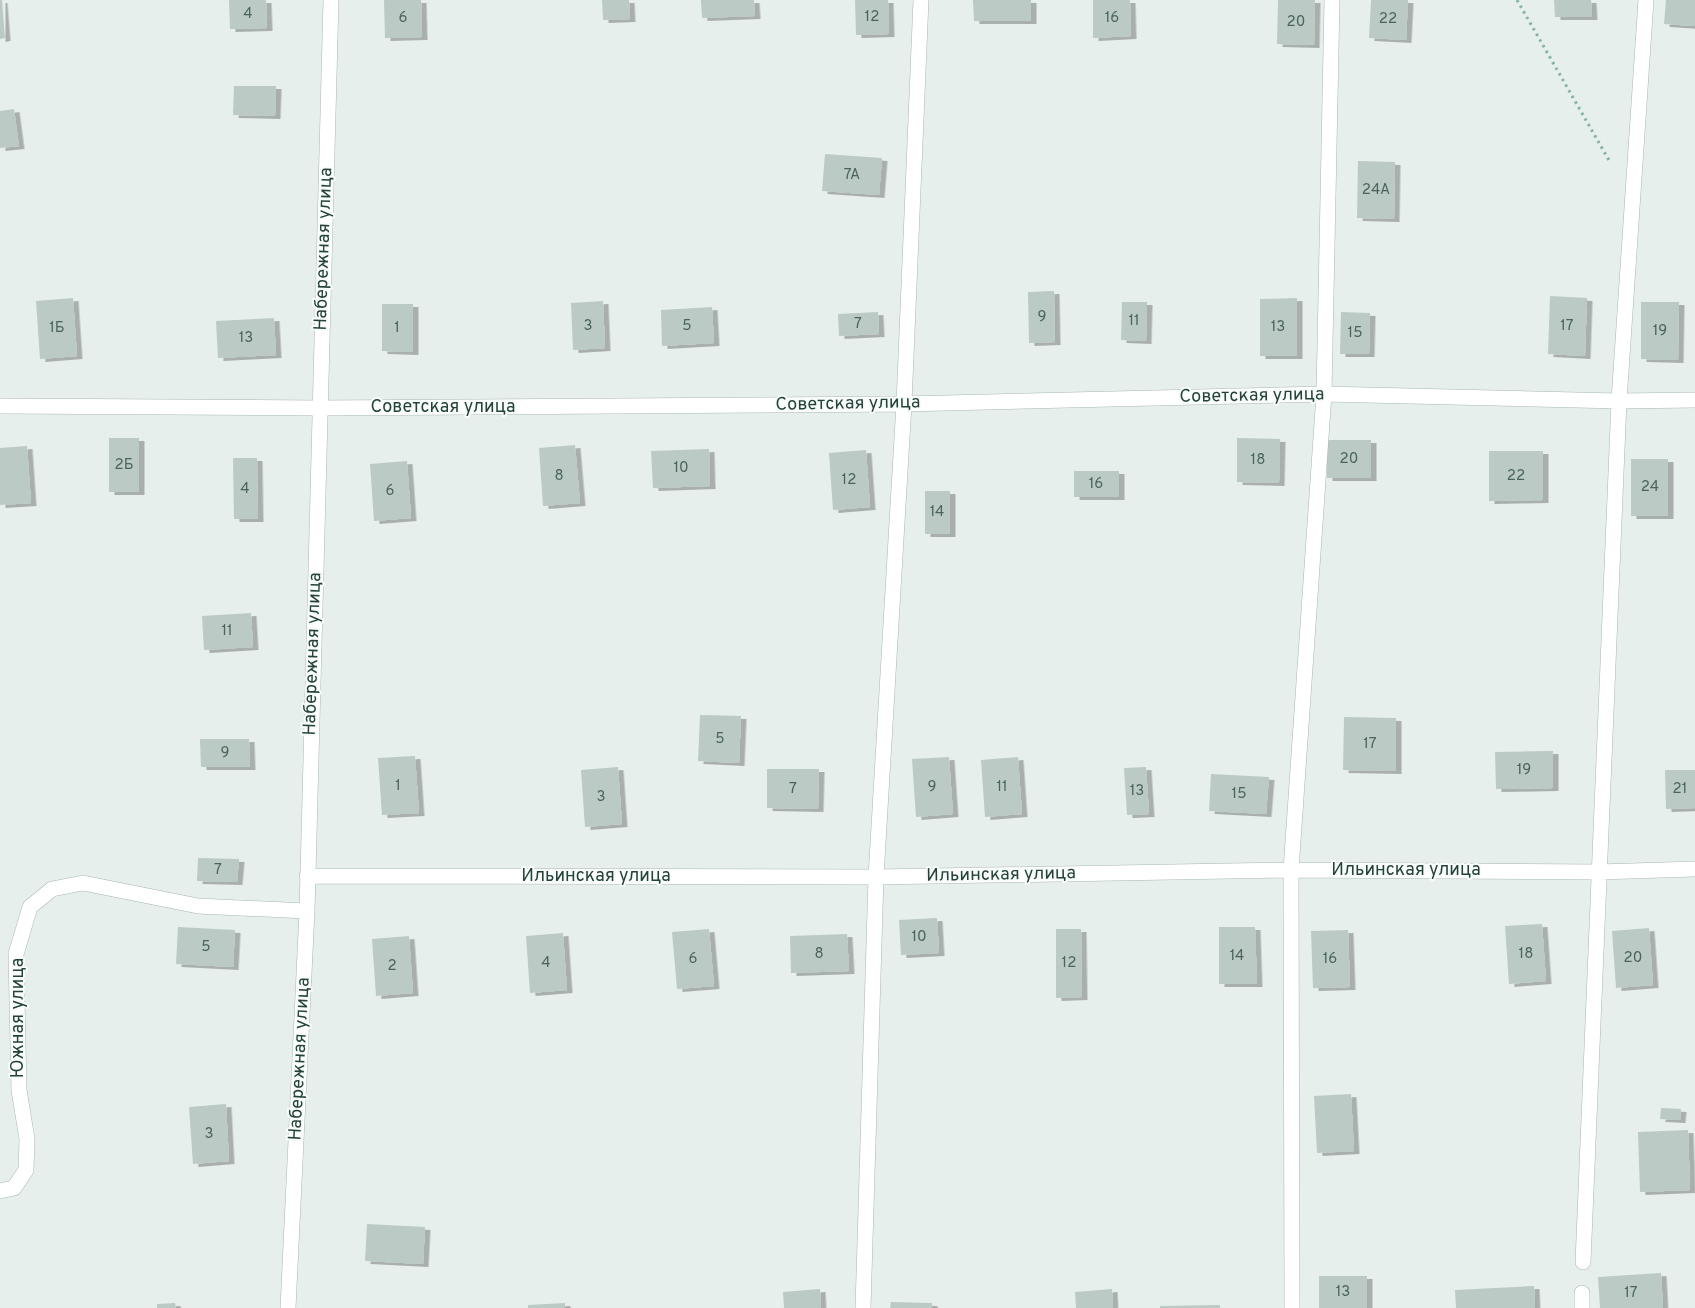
<svg xmlns="http://www.w3.org/2000/svg" width="1695" height="1308" font-family="Overpass,sans-serif">
	<style>
		.building { fill: #bbcac4; filter: url(#shadow) }
		.lines { fill: none; stroke-linecap: round; stroke-linejoin: round }
		.minor-casing { stroke: #a8b8b2; stroke-width: 16 }
		.path { stroke: #86b3a5; stroke-width: 3; stroke-dasharray: 2.5 4; stroke-linecap: butt }
		.minor { stroke: #fff; stroke-width: 15 }
		.labels { text-anchor: middle; dominant-baseline: central; stroke-width: 4; stroke-linejoin: round; paint-order: stroke }
		.number-label { font-size: 15px; fill: #4a645c }
		.street-label { font-size: 18px; fill: #24423a; stroke: #f7fbf9 }
	</style>
	<defs>
		<filter id="shadow"><feDropShadow dx="5.5" dy="3" stdDeviation="0" flood-color="#0004"/></filter>
	</defs>
	<rect width="100%" height="100%" fill="#e6efeb"/>
	<path class="building" d="M0,0h2l3,38 -5,1z
		M229,0h37l1,28 -37,1z
		M384,0h37l1,37 -37,1z
		M602,0h27l1,19 -27,1z
		M701,0h53l1,16 -53,2z
		M855,0h33l1,34 -33,1z
		M973,0h58v21h-57z
		M1093,0h37l1,36 -38,2z
		M1278,0h37l-1,45 -37,-1z
		M1371,0h37l-2,40 -37,-2z
		M1554,0h37l1,17h-37z
		M1666,0h29v26l-31,-2z
		M234,86h42l-1,30 -42,-1z
		M14,109l5,37 -19,2v-37z
		M825,154l57,4 -3,37 -57,-4z
		M1358,161l37,1 -1,57 -37,-1z
		M1054,291l1,51 -26,1 -1,-51z
		M1550,296l37,2 -2,58 -37,-2z
		M73,298l4,58 -37,3 -4,-58z
		M1297,298v58h-37v-57z
		M603,301l2,47 -32,2 -2,-47z
		M1122,302h25l-1,39 -25,-1z
		M1641,302h38l-1,58 -37,-1z
		M382,304h31v48l-31,-1z
		M712,307l2,36 -52,3 -1,-36z
		M878,312l1,22 -40,2 -1,-22z
		M1341,312l29,1 -1,41h-29z
		M274,318l2,37 -58,3 -2,-37z
		M109,438h30v54h-30z
		M1237,438l43,1 -1,44 -42,-1z
		M1327,440h44v38h-44z
		M575,445l5,58 -37,3 -4,-58z
		M27,446l4,57 -31,2v-57z
		M709,449l1,37 -57,2 -2,-37z
		M866,450l4,57 -37,3 -4,-57z
		M1489,451h54v49l-54,1z
		M233,458h24l1,61h-24z
		M1631,459h37v57h-37z
		M407,461l4,57 -37,3 -4,-57z
		M1074,471h45v26h-45z
		M925,491h25v43h-25z
		M251,613l2,34 -49,3 -2,-34z
		M700,715l41,1 -2,47 -41,-2z
		M1344,717l52,1v53l-53,-1z
		M200,739h49l1,28h-49z
		M1553,751v37l-57,1 -1,-37z
		M415,756l4,57 -37,2 -4,-57z
		M949,757l4,57 -37,3 -4,-58z
		M1018,757l4,57 -37,3 -4,-57z
		M618,767l4,57 -37,3 -4,-57z
		M1146,767l3,47 -22,1 -3,-47z
		M767,769h52l-1,40 -51,-1z
		M1665,770h30v38l-29,1z
		M1211,774l58,3 -3,37 -57,-3z
		M198,858l41,1 -2,23 -40,-1z
		M937,918l2,35 -38,2 -2,-35z
		M1542,924l4,57 -37,3 -4,-58z
		M178,927l57,3 -2,37 -57,-3z
		M1219,927h36l2,57h-38z
		M1649,928l4,57 -37,3 -4,-57z
		M709,929l5,57 -37,3 -5,-57z
		M1056,929h25l1,68 -26,1z
		M1348,930l2,57 -37,1 -2,-57z
		M563,933l4,57 -37,3 -4,-57z
		M847,934l2,37 -58,2 -1,-37z
		M409,936l4,57 -37,3 -4,-57z
		M1351,1094l3,57 -37,2 -3,-57z
		M226,1104l3,57 -36,3 -4,-57z
		M1661,1108l20,1 -1,11 -20,-1z
		M1688,1130l2,60 -50,2 -2,-60z
		M367,1224l58,3 -2,37 -58,-3z
		M1661,1273l2,35h-63l-2,-31z
		M1319,1276h48v32h-48z
		M1534,1286l1,22h-79l-1,-18z
		M820,1289l1,19h-37l-1,-16z
		M1112,1289l1,19h-37l-1,-16z
		M891,1302l41,1v5h-42z
		M175,1303l1,5h-19v-4z
		M565,1303v5h-37v-3z
		M1220,1305v3h-60v-2z"/>
	<g class="lines">
		<g class="minor-casing">
			<path id="minor" d="M0,406l319,2 585,-4 420,-10 295,7 76,-1
				M307,876l569,1 415,-7 308,2 96,-3
				M0,1191l14,-3 12,-18 1,-31 -8,-49 -3,-136 14,-47 22,-18 31,-6 115,23 109,5
				M1583,1262l36,-861 27,-401
				M288,1308l19,-397 24,-911
				M863,1308l13,-431 28,-473 17,-404
				M1292,1308l-1,-438 33,-476 8,-394
				M1582,1308v-15"/>
		</g>
		<path class="path" d="M1517,0l93,162"/>
		<use href="#minor" class="minor"/>
	</g>
	<g class="labels">
		<g class="number-label">
			<text x="248" y="14">4</text>
			<text x="872" y="17">12</text>
			<text x="403" y="18">6</text>
			<text x="1112" y="18">16</text>
			<text x="1388" y="19">22</text>
			<text x="1296" y="22">20</text>
			<text x="852" y="175">7А</text>
			<text x="1376" y="190">24А</text>
			<text x="1042" y="317">9</text>
			<text x="1134" y="321">11</text>
			<text x="858" y="324">7</text>
			<text x="588" y="326">3</text>
			<text x="687" y="326">5</text>
			<text x="1567" y="326">17</text>
			<text x="1278" y="327">13</text>
			<text x="57" y="328">1Б</text>
			<text x="397" y="328">1</text>
			<text x="1660" y="331">19</text>
			<text x="1355" y="333">15</text>
			<text x="246" y="338">13</text>
			<text x="1349" y="459">20</text>
			<text x="1258" y="460">18</text>
			<text x="124" y="465">2Б</text>
			<text x="681" y="468">10</text>
			<text x="559" y="476">8</text>
			<text x="1516" y="476">22</text>
			<text x="849" y="480">12</text>
			<text x="1096" y="484">16</text>
			<text x="1650" y="487">24</text>
			<text x="245" y="489">4</text>
			<text x="390" y="491">6</text>
			<text x="937" y="512">14</text>
			<text x="227" y="631">11</text>
			<text x="720" y="739">5</text>
			<text x="1370" y="744">17</text>
			<text x="225" y="753">9</text>
			<text x="1524" y="770">19</text>
			<text x="398" y="786">1</text>
			<text x="932" y="787">9</text>
			<text x="1002" y="787">11</text>
			<text x="793" y="789">7</text>
			<text x="1680" y="789">21</text>
			<text x="1137" y="791">13</text>
			<text x="1239" y="794">15</text>
			<text x="601" y="797">3</text>
			<text x="218" y="870">7</text>
			<text x="919" y="937">10</text>
			<text x="206" y="947">5</text>
			<text x="819" y="954">8</text>
			<text x="1526" y="954">18</text>
			<text x="1237" y="956">14</text>
			<text x="1633" y="958">20</text>
			<text x="693" y="959">6</text>
			<text x="1330" y="959">16</text>
			<text x="546" y="963">4</text>
			<text x="1069" y="963">12</text>
			<text x="392" y="966">2</text>
			<text x="209" y="1134">3</text>
			<text x="1343" y="1292">13</text>
			<text x="1631" y="1293">17</text>
		</g>
		<g class="street-label">
			<text transform="translate(324 249) rotate(-88)">Набережная улица</text>
			<text transform="translate(1252 396) rotate(-1)">Советская улица</text>
			<text transform="translate(848 404) rotate(-1)">Советская улица</text>
			<text x="443" y="407">Советская улица</text>
			<text transform="translate(313 654) rotate(-88)">Набережная улица</text>
			<text x="1406" y="870">Ильинская улица</text>
			<text transform="translate(1001 875) rotate(-1)">Ильинская улица</text>
			<text x="596" y="876">Ильинская улица</text>
			<text transform="translate(18 1018) rotate(-90)">Южная улица</text>
			<text transform="translate(300 1059) rotate(-87)">Набережная улица</text>
		</g>
	</g>
</svg>
